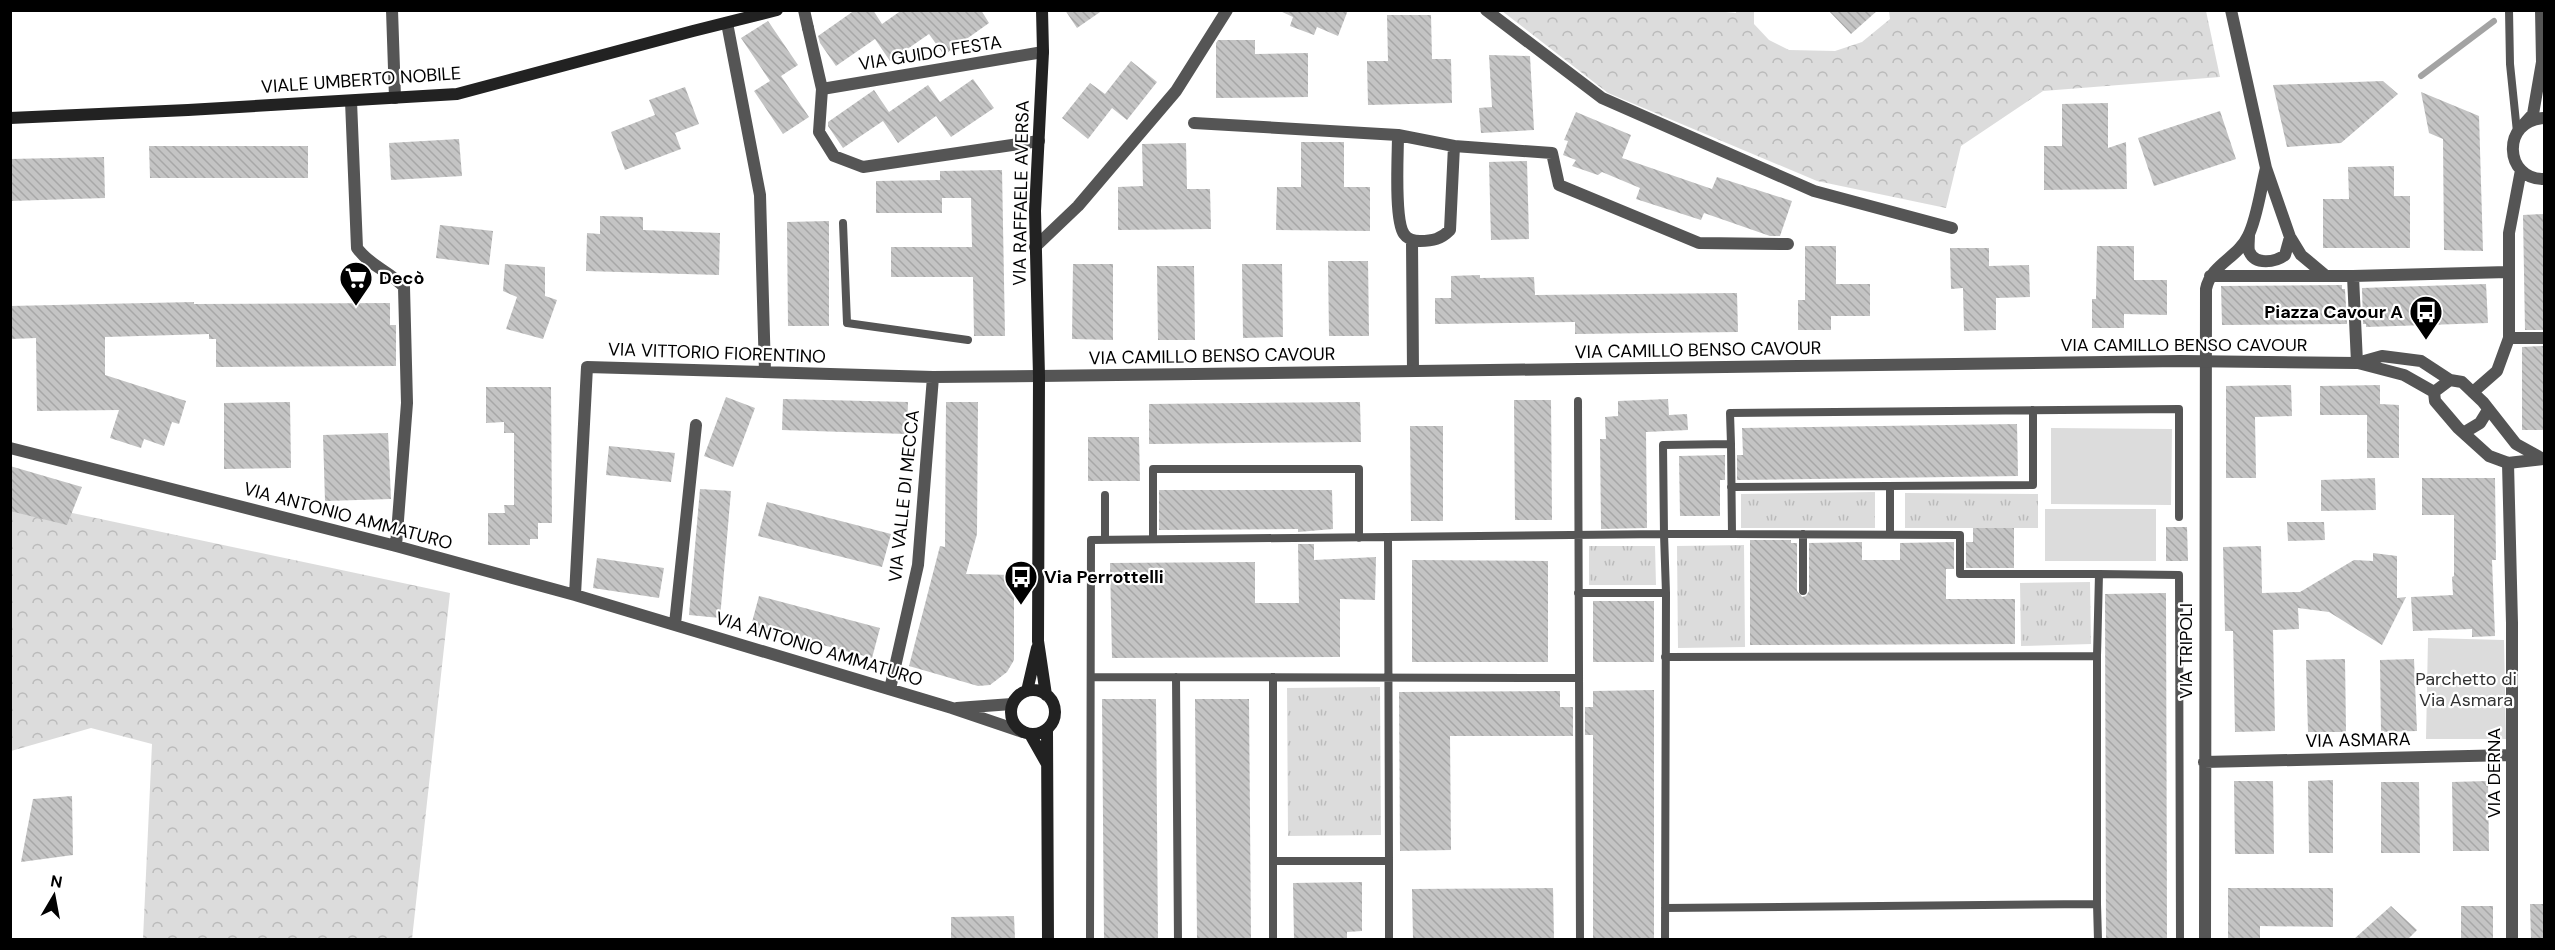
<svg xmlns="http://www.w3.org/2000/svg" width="2555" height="950" font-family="'DM Sans',sans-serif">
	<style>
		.grass { fill: url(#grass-tufts) }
		.forest { fill: url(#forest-crowns) }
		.green { fill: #dcdcdc }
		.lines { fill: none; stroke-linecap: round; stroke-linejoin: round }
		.stream { stroke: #a3a3a3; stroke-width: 6 }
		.building { fill: url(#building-back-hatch) }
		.service { stroke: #555; stroke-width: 8 }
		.pedestrian { stroke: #555; stroke-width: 12 }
		.minor { stroke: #555; stroke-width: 12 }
		.tertiary { stroke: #555; stroke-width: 12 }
		.secondary { stroke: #222; stroke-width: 12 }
		.labels { text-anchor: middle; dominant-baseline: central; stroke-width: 4.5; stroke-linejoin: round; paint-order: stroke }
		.street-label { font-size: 18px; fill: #000; stroke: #fff }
		.poi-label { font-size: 18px; font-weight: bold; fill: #000; stroke: #fff; text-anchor: start }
		.park-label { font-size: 18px; fill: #333; stroke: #fff }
	</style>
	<defs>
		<pattern id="grass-tufts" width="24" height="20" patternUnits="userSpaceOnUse" patternTransform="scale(1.5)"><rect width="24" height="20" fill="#dcdcdc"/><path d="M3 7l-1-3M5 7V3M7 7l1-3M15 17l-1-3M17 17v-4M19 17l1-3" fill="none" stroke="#bbb"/></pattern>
		<pattern id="forest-crowns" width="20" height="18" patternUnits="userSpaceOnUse" patternTransform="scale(1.5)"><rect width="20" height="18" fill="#dcdcdc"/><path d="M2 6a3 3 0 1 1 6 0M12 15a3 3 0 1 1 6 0" fill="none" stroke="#bbb"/></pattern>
		<pattern id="building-back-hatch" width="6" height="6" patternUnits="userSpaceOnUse" patternTransform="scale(1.5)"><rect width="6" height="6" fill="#c4c4c4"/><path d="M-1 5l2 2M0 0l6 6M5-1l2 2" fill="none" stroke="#a7a7a7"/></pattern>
	</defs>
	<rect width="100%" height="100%" fill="#fff"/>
	<path class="grass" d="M1875,492v36h-134v-34z
		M1905,493l133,1v34h-133z
		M1744,545l1,102 -67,1 -1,-102z
		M1589,546h66l1,39h-67z
		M2090,582l1,62 -70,2 -1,-63z
		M1380,687l1,148 -93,1 -1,-148z"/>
	<path class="forest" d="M1716,11l20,2v-2h18v13l15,16 20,10 46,1 27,-9 28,-23 -1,-8h317l14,66 -177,14 -82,55 -15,62 -129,-27 -209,-88 -106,-82z
		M11,500l439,93 -38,346h-269l9,-195 -61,-16 -80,23z"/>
	<path class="green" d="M2051,428l121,1 -1,76 -120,-1z
		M2045,509h111v52h-111z
		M2428,638l76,2 2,99h-80z"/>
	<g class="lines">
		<path class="stream" d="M2421,76l73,-55"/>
	</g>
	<path class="building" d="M855,10h18l9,14 20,-14h79l8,13 -45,32 -15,-21 -39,27 -15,-22 -39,27 -16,-23 -2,-7z
		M1065,10h38l-26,18z
		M1278,10h70l-10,26 -21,-9 -3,8 -24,-9 3,-9z
		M1828,10h50l-27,24z
		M1387,15h44l1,44h19l1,44 -84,2 -1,-44h21z
		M768,21l30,44 -17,11 28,41 -26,17 -29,-43 16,-10 -29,-43z
		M1218,40h37v14l53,-1v44l-92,1v-55z
		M1489,55l41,1 4,74 -53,3 -2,-25 13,-1z
		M1131,61l26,21 -30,38 -15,-12 -24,31 -26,-21 28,-35 15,11z
		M973,79l21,29 -43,29 -15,-21 -38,27 -15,-22 -40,27 -15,-22v-4l46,-32 15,22 39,-27 12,17z
		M2383,81l15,13 -57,49 -54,4 -14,-62z
		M685,87l14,37 -24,9 6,16 -56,21 -14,-38 44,-17 -6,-15z
		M2421,92l58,24 4,135 -39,-1 -1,-111 -14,-6z
		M2108,103v45l18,-6 1,47 -83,1v-44h18v-42z
		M2220,111l16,48 -82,27 -16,-48z
		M1576,112l55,23 -9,23 90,31 5,-12 75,24 -12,35h-10l-66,-23 -3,7 -65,-21 4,-11 -38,-16 -4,3 -26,-9 4,-6 -13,-5 5,-14 -4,-1z
		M459,139l3,37 -71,4 -2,-37z
		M1301,142h43v45h26v44l-94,-1 1,-43h24z
		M1186,143l1,46h23l1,40 -93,1v-43l25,-1 -1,-42z
		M149,146h159v32h-158z
		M104,157l1,41 -95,3v-42z
		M1527,161l2,78 -38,1 -2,-78z
		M2394,166v30h16v52h-87v-49h26l-1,-32z
		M1002,170l3,166h-31l-1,-59h-82v-30h81l-1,-49h-29v15h-66v-32l64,-1v-9z
		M2544,214v116h-19l-2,-115z
		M600,216l43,1v13l77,3 -1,42 -133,-4 1,-38 13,1z
		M829,221v105h-41l-1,-104z
		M440,225l53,6 -4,34 -53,-7z
		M1805,246h31v38h34v32h-39v14h-33v-30h7z
		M2097,246h37v34h33v35l-43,-1v14h-32v-29h4z
		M1950,248h39v18l40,-1 1,32 -34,1v32l-32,1 -1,-43 -12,1z
		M1328,261h40l1,75h-40z
		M505,264l40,3v29l12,4 -14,39 -37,-10 11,-32 -14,-6z
		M1073,264h40v76l-41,-1z
		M1242,264h40l1,73 -40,1z
		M1157,266h37l1,74h-37z
		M1480,275v3l54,-1 1,18 202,-2 1,39 -163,2v-12l-140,2v-26h16v-22z
		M2486,284l2,39 -122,4v-3h-3l-1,-36z
		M2342,285v4h3l2,35 -125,1 -1,-39z
		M194,302v2l196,-1v22h6v41l-180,1v-28h-7v-5l-104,3v38l81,26 -7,23 -7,-2 -8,24 -20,-7 -3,9 -31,-10 9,-28 -82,1 -1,-73 -26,1v-33z
		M2544,346v84h-22v-83z
		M2291,385l1,31 -37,1 1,61h-30v-92z
		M2380,385v19l19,1v53h-32v-43h-47v-29z
		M486,387h65l1,136h-14v16h-8v6h-42v-32h17l-1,-8h10v-72h-10v-11l-18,1z
		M726,397l29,11 -22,59 -29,-11z
		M783,399l125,3 -1,32 -125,-4z
		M1668,399l1,16 18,-1 1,16 -42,2 1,96 -46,1 -1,-90h6l-1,-22 13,-1v-15z
		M1514,400h37l1,120h-37z
		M290,402l1,66 -67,1v-66z
		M946,402h32l-1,132 -11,40 48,1v85l-7,12 -17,13 -12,1 -69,-20 31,-120 5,1z
		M1360,402l1,40 -212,2v-40z
		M2017,424l1,52 -281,4v-25h6l-1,-27z
		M1410,426h33v95h-32z
		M388,433l3,66 -66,2 -2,-66z
		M1088,437h51l1,44h-52z
		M609,446l66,7 -4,29 -65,-7z
		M1725,455v25h-5v36h-40l-1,-60z
		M10,466l72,21 -15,38 -57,-14z
		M2375,478l1,32 -55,1v-31z
		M2422,478h73l1,82h-4l3,76 -23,1v-8l-59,2 -2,-34 42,-2 -1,-18 2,-1v-61h-32z
		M700,489l31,2 -11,127 -31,-3z
		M1159,490h173l1,39 -35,3v-3l-139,1z
		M767,502l124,32 -9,33 -124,-31z
		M2287,522h37l1,18 -37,1z
		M2166,527h21l1,34h-22z
		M1973,528h41v40h-48v-26h7z
		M1750,540h41v3h6v48l5,6 4,-1 3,-5v-48l53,-1v18h38v-17l54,-1v27h-8v30h69v45l-265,1z
		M1298,544h16v16l62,-3 -1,43 -35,-1v58l-228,1 -2,-95 145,-1v41h44z
		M2261,546l1,47 38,-1 54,-32 19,1v-8l24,3v42l9,-1 -24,48 -53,-33 -31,-4 1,21 -26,1 2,101 -40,1 -2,-101h-8l-2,-84z
		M597,558l67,10 -5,30 -66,-10z
		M1412,560l136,1v101h-136z
		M2166,593l1,346h-61l-1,-345z
		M759,596l121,32 -8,30 -121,-32z
		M1593,601h61v61h-61z
		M2345,659l1,73h-38l-2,-72z
		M2414,659l3,72 -36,1 -1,-72z
		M1654,690v249h-61v-204h-8v-28h8v-16z
		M1560,691v16h13v29h-123l1,114 -51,1 -1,-159z
		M1102,699h54l2,240h-54z
		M1195,699h54l2,240h-54z
		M2333,780v73h-24l-1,-72z
		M2234,781h39l1,73h-39z
		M2488,781l1,70h-36l-1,-69z
		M2381,782h38l1,71h-39z
		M72,796l1,59 -52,7 12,-63z
		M1362,882v49l-15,1v7h-53l-1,-56z
		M1553,888l1,51h-141l-1,-50z
		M2228,888h105v39l-73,-1v13h-32z
		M2530,904h14v35h-13z
		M2391,906l26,24 -9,9h-54z
		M2461,906h32v33h-32z
		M1014,916l1,23h-64v-22z"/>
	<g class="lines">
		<path class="service" d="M2509,10l1,54 7,68
			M843,223l4,100 121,17
			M1578,401l2,539
			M1731,444l-1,-31 449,-4v108
			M1731,444l1,90h-68l-1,-89z
			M1890,486v48
			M1731,487l302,-2v-75
			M1732,534l228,1v39h139l-2,82
			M1803,534v57
			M1388,538l1,323
			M1153,539v-70h206v69
			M1105,540v-45
			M2099,574l80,1 1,365
			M1091,677l487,1
			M1176,677l2,263
			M1273,677v263
			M1273,861h116v79
			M2097,904l1,36
			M1665,908l432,-4v-248l-432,1
			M1090,940l1,-400 573,-6 2,59h-88
			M1665,940l1,-347"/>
		<path class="pedestrian" d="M804,10l4,18"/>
		<path class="minor" d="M392,10l3,88
			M1486,10l116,88 212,93 138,37
			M2231,10l35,158 24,69 11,18 24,20
			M2541,10l1,52
			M727,23l33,172 5,177
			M808,28l14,61 221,-37
			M822,89l-3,43 15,24 29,11 176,-26
			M351,101l6,147c13,18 32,23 47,39l3,116 -11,143
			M2544,118c-43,2 -40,62 0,61
			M1194,123l204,12
			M2524,124l9,-10 9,-52 2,16
			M1398,135l56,11 -4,84c-9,9 -17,11 -30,11 -6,0 -12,-1 -16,-7 -10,-14 -6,-79 -6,-99z
			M1454,146l98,7 7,32 140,58 89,1
			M2249,235c0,5 -1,12 0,16 6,15 27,11 36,4l5,-18
			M1412,241l1,130
			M1035,247l43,-41 98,-115 51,-81
			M2210,276h143l155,-4
			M2353,276l4,87
			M2509,338h35
			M2473,392l24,-21 12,-33v-105l12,-63
			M10,448l386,98 179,49 377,113 71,24
			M2508,463l4,160v317
			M575,595l12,-228 346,10 106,-1
			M675,624l21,-199
			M890,689l28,-124 15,-188
			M957,708l55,-4
			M2204,762l308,-7
			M2205,940l1,-651c5,-25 32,-31 42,-53 9,-17 13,-49 18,-68"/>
		<path class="tertiary" d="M2358,363l46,12 30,17
			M1039,376l1142,-15 176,2 25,-7 39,5 29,19 12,2 21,20 33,42 27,15
			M2450,380l-16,12 1,9 23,27 31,28 19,7 35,-4
			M2465,432l15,-9 8,-13"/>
		<path class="secondary" d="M1042,10l1,42 -8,159 4,165 -1,265 8,54
			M10,118l178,-8 269,-16 236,-63 84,-21
			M1011 712a22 22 0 1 1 44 0a22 22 0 1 1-44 0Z
			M1027,691l10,-43
			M1047,729l1,211
			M1030,734l17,30"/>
	</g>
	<defs>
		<g id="supermarket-pin" transform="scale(1.725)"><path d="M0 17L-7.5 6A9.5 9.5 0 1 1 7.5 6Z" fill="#000" stroke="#fff"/><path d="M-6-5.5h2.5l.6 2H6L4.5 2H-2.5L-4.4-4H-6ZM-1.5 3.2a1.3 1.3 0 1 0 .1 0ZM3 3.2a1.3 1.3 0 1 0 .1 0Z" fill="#fff"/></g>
		<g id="bus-pin" transform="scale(1.725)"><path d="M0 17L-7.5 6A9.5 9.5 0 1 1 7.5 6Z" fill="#000" stroke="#fff"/><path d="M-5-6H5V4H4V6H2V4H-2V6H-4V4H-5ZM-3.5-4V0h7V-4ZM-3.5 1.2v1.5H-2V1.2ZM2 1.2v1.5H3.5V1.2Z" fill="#fff"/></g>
	</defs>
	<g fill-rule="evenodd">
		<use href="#supermarket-pin" x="356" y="278"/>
		<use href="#bus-pin" x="2426" y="312"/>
		<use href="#bus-pin" x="1021" y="577"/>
	</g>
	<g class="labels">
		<g class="street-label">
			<text transform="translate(930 53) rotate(-9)">VIA GUIDO FESTA</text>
			<text transform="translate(361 80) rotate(-4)">VIALE UMBERTO NOBILE</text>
			<text transform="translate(1021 193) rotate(-89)">VIA RAFFAELE AVERSA</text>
			<text x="2184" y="345">VIA CAMILLO BENSO CAVOUR</text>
			<text transform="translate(1698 350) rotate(-1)">VIA CAMILLO BENSO CAVOUR</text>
			<text transform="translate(717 353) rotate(2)">VIA VITTORIO FIORENTINO</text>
			<text transform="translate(1212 356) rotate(-1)">VIA CAMILLO BENSO CAVOUR</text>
			<text transform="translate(904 496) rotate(-84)">VIA VALLE DI MECCA</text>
			<text transform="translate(348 516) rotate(15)">VIA ANTONIO AMMATURO</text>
			<text transform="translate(819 649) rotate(17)">VIA ANTONIO AMMATURO</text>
			<text transform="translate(2186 651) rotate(-90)">VIA TRIPOLI</text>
			<text transform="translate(2358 740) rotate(-1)">VIA ASMARA</text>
			<text transform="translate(2494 773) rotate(-90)">VIA DERNA</text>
		</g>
		<g class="poi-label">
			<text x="379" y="278">Decò</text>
			<text x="2403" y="312" text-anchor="end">Piazza Cavour A</text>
			<text x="1044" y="577">Via Perrottelli</text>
		</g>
		<g class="park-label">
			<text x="2466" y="679">Parchetto di<tspan x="2466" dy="21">Via Asmara</tspan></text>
		</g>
	</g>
	<rect width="2555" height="950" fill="none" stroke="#000000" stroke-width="24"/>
	<g transform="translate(54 896) rotate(10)" stroke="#ffffff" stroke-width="4.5" paint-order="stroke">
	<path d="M0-4.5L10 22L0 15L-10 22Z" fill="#000000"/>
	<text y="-9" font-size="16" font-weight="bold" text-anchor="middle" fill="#000000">N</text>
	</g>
</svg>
